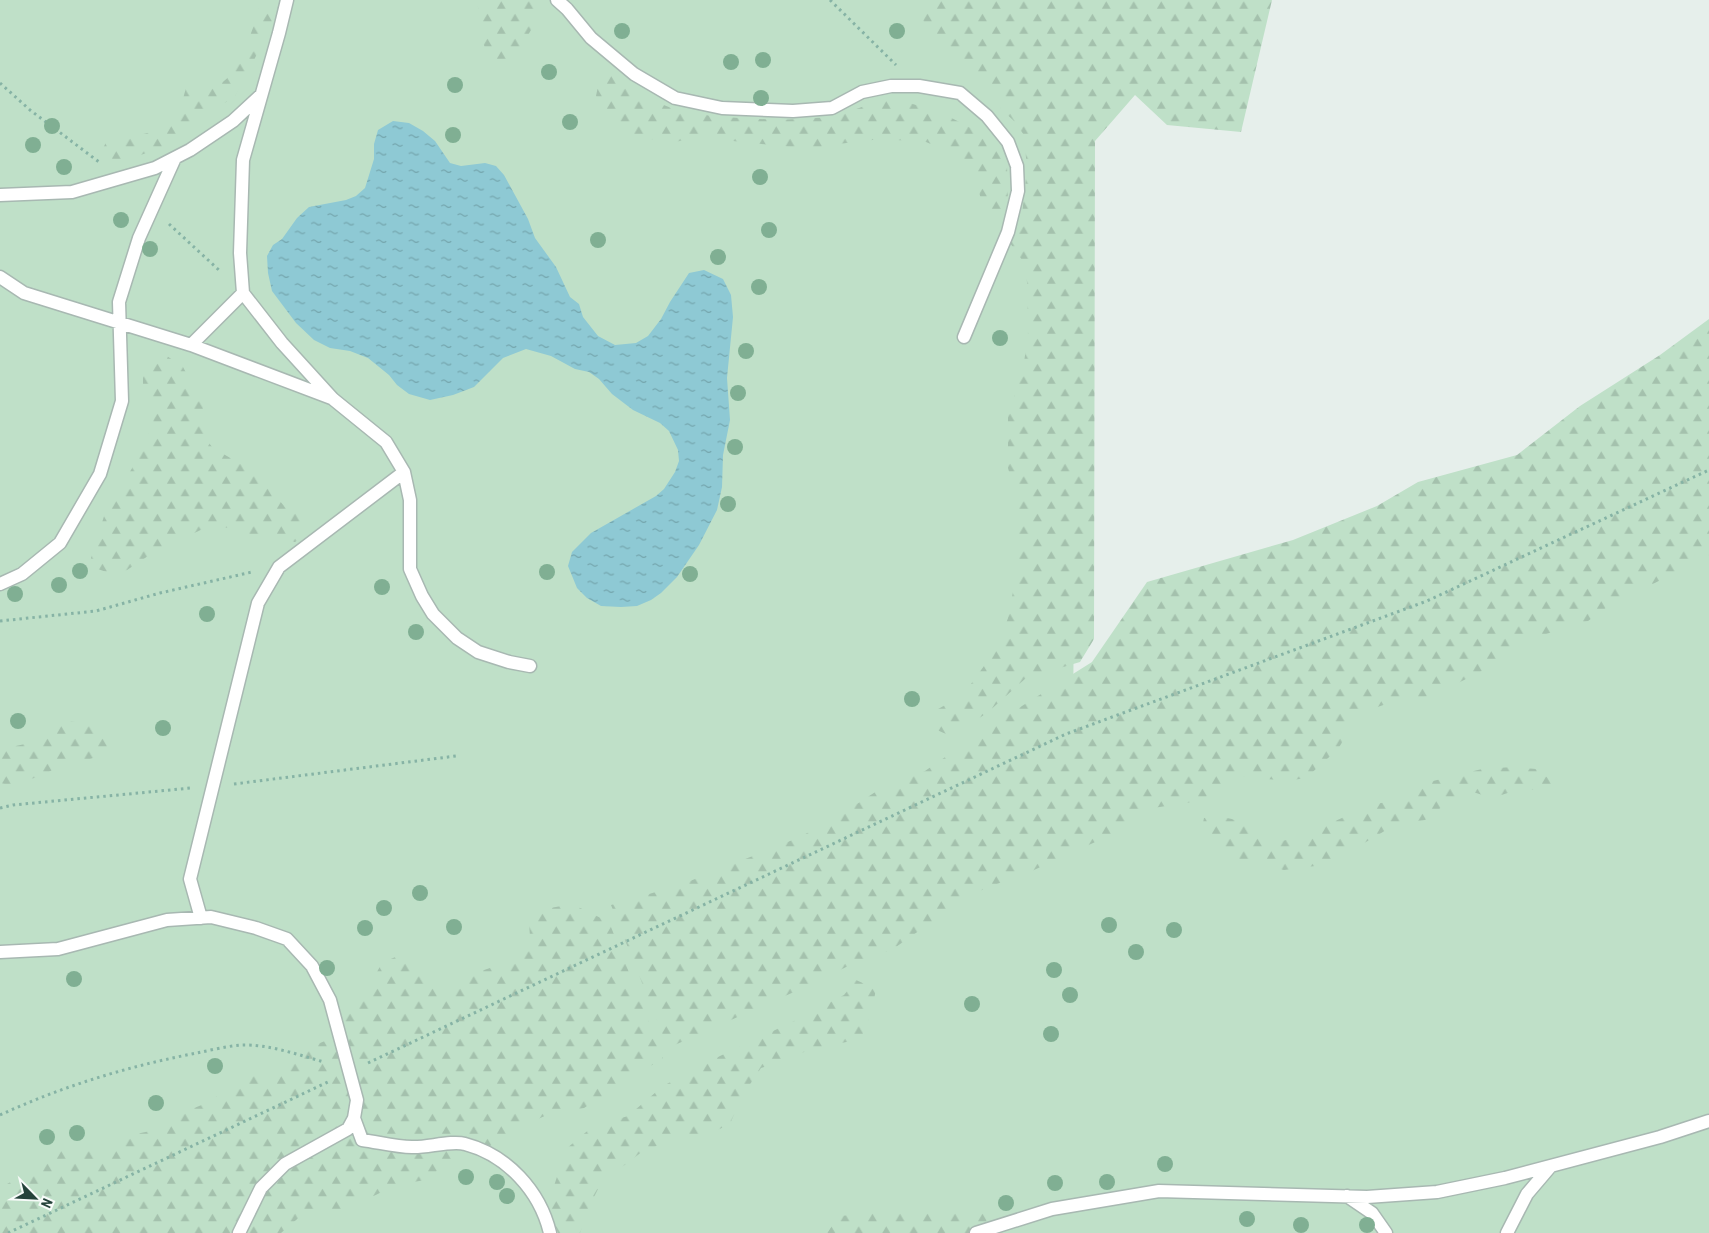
<svg xmlns="http://www.w3.org/2000/svg" width="1709" height="1233" font-family="'Roboto Condensed',sans-serif">
	<style>
		.grass { fill: #bfe0c8 }
		.forest { fill: url(#forest-firs) }
		.water { fill: url(#water-ripples) }
		.lines { fill: none; stroke-linecap: round; stroke-linejoin: round }
		.lane-casing { stroke: #a8b8b2; stroke-width: 15 }
		.path { stroke: #86b3a5; stroke-width: 3; stroke-dasharray: 2.5 4; stroke-linecap: butt }
		.lane { stroke: #fff; stroke-width: 12 }
		.tree { fill: #80af93 }
	</style>
	<defs>
		<pattern id="forest-firs" width="22" height="20" patternUnits="userSpaceOnUse" patternTransform="scale(1.25)"><rect width="22" height="20" fill="#bfe0c8"/><path d="M5 1l3.5 6h-7zM16 11l3.5 6h-7z" fill="#a4c1ad"/></pattern>
		<pattern id="water-ripples" width="26" height="14" patternUnits="userSpaceOnUse" patternTransform="scale(1.25)"><rect width="26" height="14" fill="#8ec9d4"/><path d="M2 4q2-2 4 0t4 0M15 11q2-2 4 0t4 0" fill="none" stroke="#74a5ad"/></pattern>
	</defs>
	<rect width="100%" height="100%" fill="#e6efeb"/>
	<path class="grass" d="M0,0h1039l39,36 -5,694 636,-290v793h-1709z"/>
	<path class="forest" d="M261,0h17l-1,13 -23,47 -20,38 -29,15 -32,30 -51,19 -22,-7 7,-15c43,-9 66,-1 79,-52 12,0 29,0 38,-7 19,-15 31,-59 37,-81z
		M476,0h62l5,4 -3,11 -30,50 -14,2 -9,-12 -4,-13v-17z
		M917,0h355l-31,132 -74,-7 -32,-30 -40,46 -1,498 -14,23 -54,16 -39,35 -23,15 -16,7 -13,-6 -4,-16 32,-18 34,-47 11,-30 7,-37 4,-74 -11,-39v-55l14,-38 6,-39 -1,-54 -5,-22 -12,-17 12,-28 5,-46 -3,-34 -11,-15 -12,-11 -4,-19 -25,-16 -17,-24 -29,-21z
		M609,70l13,10 32,21 27,11 40,5 58,3 55,-3 50,-18 15,1 41,12 29,15 23,15 15,21 1,44 -6,17h-14l-11,-39 -15,-28 -36,-15 -45,-3 -43,5 -29,5 -114,-12 -19,5 -10,-4 -23,2 -20,-6 -15,-17 -12,-21 3,-15 3,-9z
		M1709,319v236l-60,31 -25,9 -36,26 -58,18 -34,25 -64,32 -34,4 -38,13 -22,36 -32,29 -20,3 -44,-5 -43,25 -46,7 -49,30 -81,37 -38,13 -42,26 -50,35 -45,17 -25,13 -155,69 -57,-143 69,-20 120,-48 43,-24 40,-26 42,-16 65,-45 102,-64 55,-80 146,-42 84,-34 41,-24 99,-27 63,-49 80,-51z
		M164,354l19,13 20,38 1,32 9,11 26,15 22,16 24,28 20,8 -2,21 -8,6 -45,-8 -37,-10 -62,30 -24,16 -15,4 -17,-6 -4,-10 14,-45 32,-53 16,-36 2,-25 -12,-12v-19z
		M70,721l36,7 5,14 -2,11 -35,11 -16,3 -17,9 -24,7 -8,2 -9,-2v-39l11,3 14,-3 26,-15z
		M1513,767l23,2 22,16 -16,4 -25,1 -25,8 -19,-6 -26,11 -22,17 -27,3 -59,35 -24,8 -31,4 -56,-14 -14,-7 -13,-17 3,-14c31,-5 46,9 69,25l26,-6 52,-23 13,2 11,-12 24,-4 34,-19 49,-12z
		M572,904l37,18 54,136 -79,50 -35,6 -35,16 -22,15 -43,17 -24,18 -29,5 -57,28 -36,1 -22,19h-281v-45l44,-25 22,-16 34,5 36,-18 19,-4 22,-15 32,-13 34,-26 30,-4 22,-19 35,-14 39,-53 13,-23 22,-10 20,19 7,16 12,1 21,-8 17,-10 18,-6 32,-15 -2,-27 16,-14z
		M856,980l20,9 -4,21 -11,29 -49,10 -51,19 -19,28 -12,28 -23,11 -31,4 -33,12 -42,32 -13,26 -8,24h-22l-8,-20 4,-27 12,-37 26,-22 36,-11 35,-30 57,-30 70,-33 54,-28z
		M912,1210l75,3 -1,20h-159l12,-17z"/>
	<path class="water" d="M393,121l16,2 14,8 12,10 15,22 11,3 24,-3 11,3 8,9 24,44 7,19 21,29 14,30 9,7 4,13 15,19 17,9 21,-2 12,-7 13,-17 9,-17 19,-29 15,-3 19,9 8,16 2,22 -6,61 3,42 -7,35 -1,32 -5,23 -18,35 -22,32 -16,16 -10,7 -14,6 -16,1 -20,-1 -14,-8 -10,-10 -9,-22 4,-14 19,-19 65,-37 8,-7 11,-17 4,-11 -1,-11 -9,-19 -9,-8 -27,-13 -21,-16 -13,-15 -10,-7 -14,-3 -24,-13 -25,-7 -23,9 -29,29 -21,8 -23,5 -21,-6 -12,-9 -8,-10 -21,-17 -18,-7 -20,-3 -16,-8 -18,-17 -24,-32 -4,-18 -1,-17 6,-11 9,-6 15,-21 12,-11 37,-7 10,-4 9,-8 9,-29v-15l4,-14z"/>
	<g class="lines">
		<g class="lane-casing">
			<path id="lane" d="M557,0l10,9 24,29 43,36 41,24 47,10 71,3 39,-3 30,-16 29,-6h28l41,7 27,23 21,26 9,24 1,25 -10,41 -44,105
				M0,195l72,-3 83,-24 35,-18 43,-29 28,-26
				M0,277l24,16 167,52 140,53
				M243,293l39,50 51,56 53,43 18,30 6,28v69l12,27 11,18 24,24 21,14 31,10 21,4
				M191,345l52,-52 -3,-40 3,-93 36,-127 8,-33
				M0,584l22,-10 38,-31 40,-69 22,-73 -3,-99 20,-64 36,-80
				M201,918l-11,-39 68,-276 21,-36 125,-95
				M0,952l58,-3 109,-29 44,-3 45,11 31,11 25,27 18,34 27,100 -3,18 -6,11 -63,35 -24,24 -22,45
				M354,1118l8,22c16,2 33,7 50,7 14,1 40,-7 53,-3 42,11 75,47 85,89
				M1347,1196l25,17 14,20
				M976,1233l76,-24 107,-18 208,6 70,-5 68,-14 155,-41 49,-16
				M1507,1233l20,-39 23,-27"/>
		</g>
		<path class="path" d="M830,0l66,65
			M0,83l30,27 69,52
			M169,224l51,47
			M0,621l96,-10 64,-18 92,-21
			M234,784l222,-28
			M0,808l13,-3 178,-17
			M368,1063l698,-329 361,-133 282,-131
			M0,1115c63,-29 129,-49 197,-62 14,-3 30,-7 45,-8 26,-1 57,10 82,17
			M8,1233l322,-152"/>
		<use href="#lane" class="lane"/>
	</g>
	<g class="tree">
		<circle cx="622" cy="31" r="8"/>
		<circle cx="897" cy="31" r="8"/>
		<circle cx="763" cy="60" r="8"/>
		<circle cx="731" cy="62" r="8"/>
		<circle cx="549" cy="72" r="8"/>
		<circle cx="455" cy="85" r="8"/>
		<circle cx="761" cy="98" r="8"/>
		<circle cx="570" cy="122" r="8"/>
		<circle cx="52" cy="126" r="8"/>
		<circle cx="453" cy="135" r="8"/>
		<circle cx="33" cy="145" r="8"/>
		<circle cx="64" cy="167" r="8"/>
		<circle cx="760" cy="177" r="8"/>
		<circle cx="121" cy="220" r="8"/>
		<circle cx="769" cy="230" r="8"/>
		<circle cx="598" cy="240" r="8"/>
		<circle cx="150" cy="249" r="8"/>
		<circle cx="718" cy="257" r="8"/>
		<circle cx="759" cy="287" r="8"/>
		<circle cx="1000" cy="338" r="8"/>
		<circle cx="746" cy="351" r="8"/>
		<circle cx="738" cy="393" r="8"/>
		<circle cx="735" cy="447" r="8"/>
		<circle cx="728" cy="504" r="8"/>
		<circle cx="80" cy="571" r="8"/>
		<circle cx="547" cy="572" r="8"/>
		<circle cx="690" cy="574" r="8"/>
		<circle cx="59" cy="585" r="8"/>
		<circle cx="382" cy="587" r="8"/>
		<circle cx="15" cy="594" r="8"/>
		<circle cx="207" cy="614" r="8"/>
		<circle cx="416" cy="632" r="8"/>
		<circle cx="912" cy="699" r="8"/>
		<circle cx="18" cy="721" r="8"/>
		<circle cx="163" cy="728" r="8"/>
		<circle cx="420" cy="893" r="8"/>
		<circle cx="384" cy="908" r="8"/>
		<circle cx="1109" cy="925" r="8"/>
		<circle cx="454" cy="927" r="8"/>
		<circle cx="365" cy="928" r="8"/>
		<circle cx="1174" cy="930" r="8"/>
		<circle cx="1136" cy="952" r="8"/>
		<circle cx="327" cy="968" r="8"/>
		<circle cx="1054" cy="970" r="8"/>
		<circle cx="74" cy="979" r="8"/>
		<circle cx="1070" cy="995" r="8"/>
		<circle cx="972" cy="1004" r="8"/>
		<circle cx="1051" cy="1034" r="8"/>
		<circle cx="215" cy="1066" r="8"/>
		<circle cx="156" cy="1103" r="8"/>
		<circle cx="77" cy="1133" r="8"/>
		<circle cx="47" cy="1137" r="8"/>
		<circle cx="1165" cy="1164" r="8"/>
		<circle cx="466" cy="1177" r="8"/>
		<circle cx="497" cy="1182" r="8"/>
		<circle cx="1107" cy="1182" r="8"/>
		<circle cx="1055" cy="1183" r="8"/>
		<circle cx="507" cy="1196" r="8"/>
		<circle cx="1006" cy="1203" r="8"/>
		<circle cx="1247" cy="1219" r="8"/>
		<circle cx="1301" cy="1225" r="8"/>
		<circle cx="1367" cy="1225" r="8"/>
	</g>
	<g transform="translate(35 1198) rotate(114)" stroke="#f7fbf9" stroke-width="4" paint-order="stroke">
	<path d="M0-4L9 19L0 12L-9 19Z" fill="#24423a"/>
	<text y="-8" font-size="14" font-weight="bold" text-anchor="middle" fill="#24423a">N</text>
	</g>
</svg>
